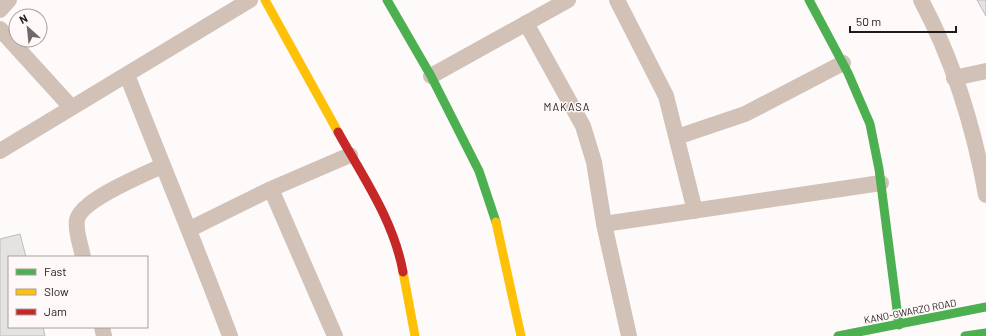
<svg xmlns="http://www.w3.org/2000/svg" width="986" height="336" font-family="Barlow,sans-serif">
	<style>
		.building { fill: #e5e2e2; stroke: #bebbbb }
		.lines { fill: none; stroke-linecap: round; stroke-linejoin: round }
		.street { stroke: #d1c1b7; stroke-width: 16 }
		.fast { stroke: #4caf50; stroke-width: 9 }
		.slow { stroke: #ffc107; stroke-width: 9 }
		.jam { stroke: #c62828; stroke-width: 9 }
		.labels { text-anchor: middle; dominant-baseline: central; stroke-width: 3; stroke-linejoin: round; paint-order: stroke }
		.street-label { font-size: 10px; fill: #1f1b1a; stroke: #fef9f8 }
		.neighbourhood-label { font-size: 11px; letter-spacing: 1px; fill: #312827; stroke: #fef9f8 }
	</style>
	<rect width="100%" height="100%" fill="#fdfaf9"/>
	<path class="building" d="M977,0h9v16z
		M20,234l6,23h-17v70h34l2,9h-45v-97z"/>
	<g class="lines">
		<path class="street" d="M617,0l49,96 29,115
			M921,0c32,60 53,128 65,195
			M0,10l9,-10
			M526,23l57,103 11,36 10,62 25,112
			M0,29l71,78
			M127,75c34,87 70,173 103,261
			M431,76l137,-76
			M954,78l32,-7
			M677,137l68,-23 98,-51
			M0,151l250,-151
			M271,189l64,147
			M604,224l277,-41
			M190,229l81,-40 79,-34
			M83,257c-2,-11 -8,-26 -6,-37 4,-20 66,-45 85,-54
			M102,327l2,9"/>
		<path class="fast" d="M387,0l44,76 48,95 17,51
			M809,0l39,73 22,51 9,45 20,156
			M838,336l148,-29
			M965,336l21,-3"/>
		<path class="slow" d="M265,0l73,132
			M496,222l25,114
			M403,272l12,64"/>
		<path class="jam" d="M338,132c25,45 56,89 65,140"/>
	</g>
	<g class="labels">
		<g class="street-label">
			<text transform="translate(910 311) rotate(-11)">KANO-GWARZO ROAD</text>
		</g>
		<g class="neighbourhood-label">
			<text x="567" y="106">MAKASA</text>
		</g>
	</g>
	<rect x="8" y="256" width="140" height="72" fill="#fef9f8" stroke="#a5a09f"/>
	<rect x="16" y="269" width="20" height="6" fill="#4caf50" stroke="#a5a09f"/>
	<text x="44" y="276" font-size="12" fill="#1f1b1a">Fast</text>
	<rect x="16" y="289" width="20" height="6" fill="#ffc107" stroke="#a5a09f"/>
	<text x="44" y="296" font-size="12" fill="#1f1b1a">Slow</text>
	<rect x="16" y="309" width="20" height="6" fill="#c62828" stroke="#a5a09f"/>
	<text x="44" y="316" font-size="12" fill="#1f1b1a">Jam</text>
	<g transform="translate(28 28) rotate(333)"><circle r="19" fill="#fef9f8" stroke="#a5a09f"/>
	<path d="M0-3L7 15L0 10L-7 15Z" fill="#6d6968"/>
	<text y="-6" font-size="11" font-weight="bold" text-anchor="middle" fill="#1f1b1a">N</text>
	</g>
	<path d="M850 26v6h106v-6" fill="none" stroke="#1f1b1a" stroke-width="2"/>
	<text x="856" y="26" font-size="12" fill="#1f1b1a" stroke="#fef9f8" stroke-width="3" paint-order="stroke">50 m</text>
</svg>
